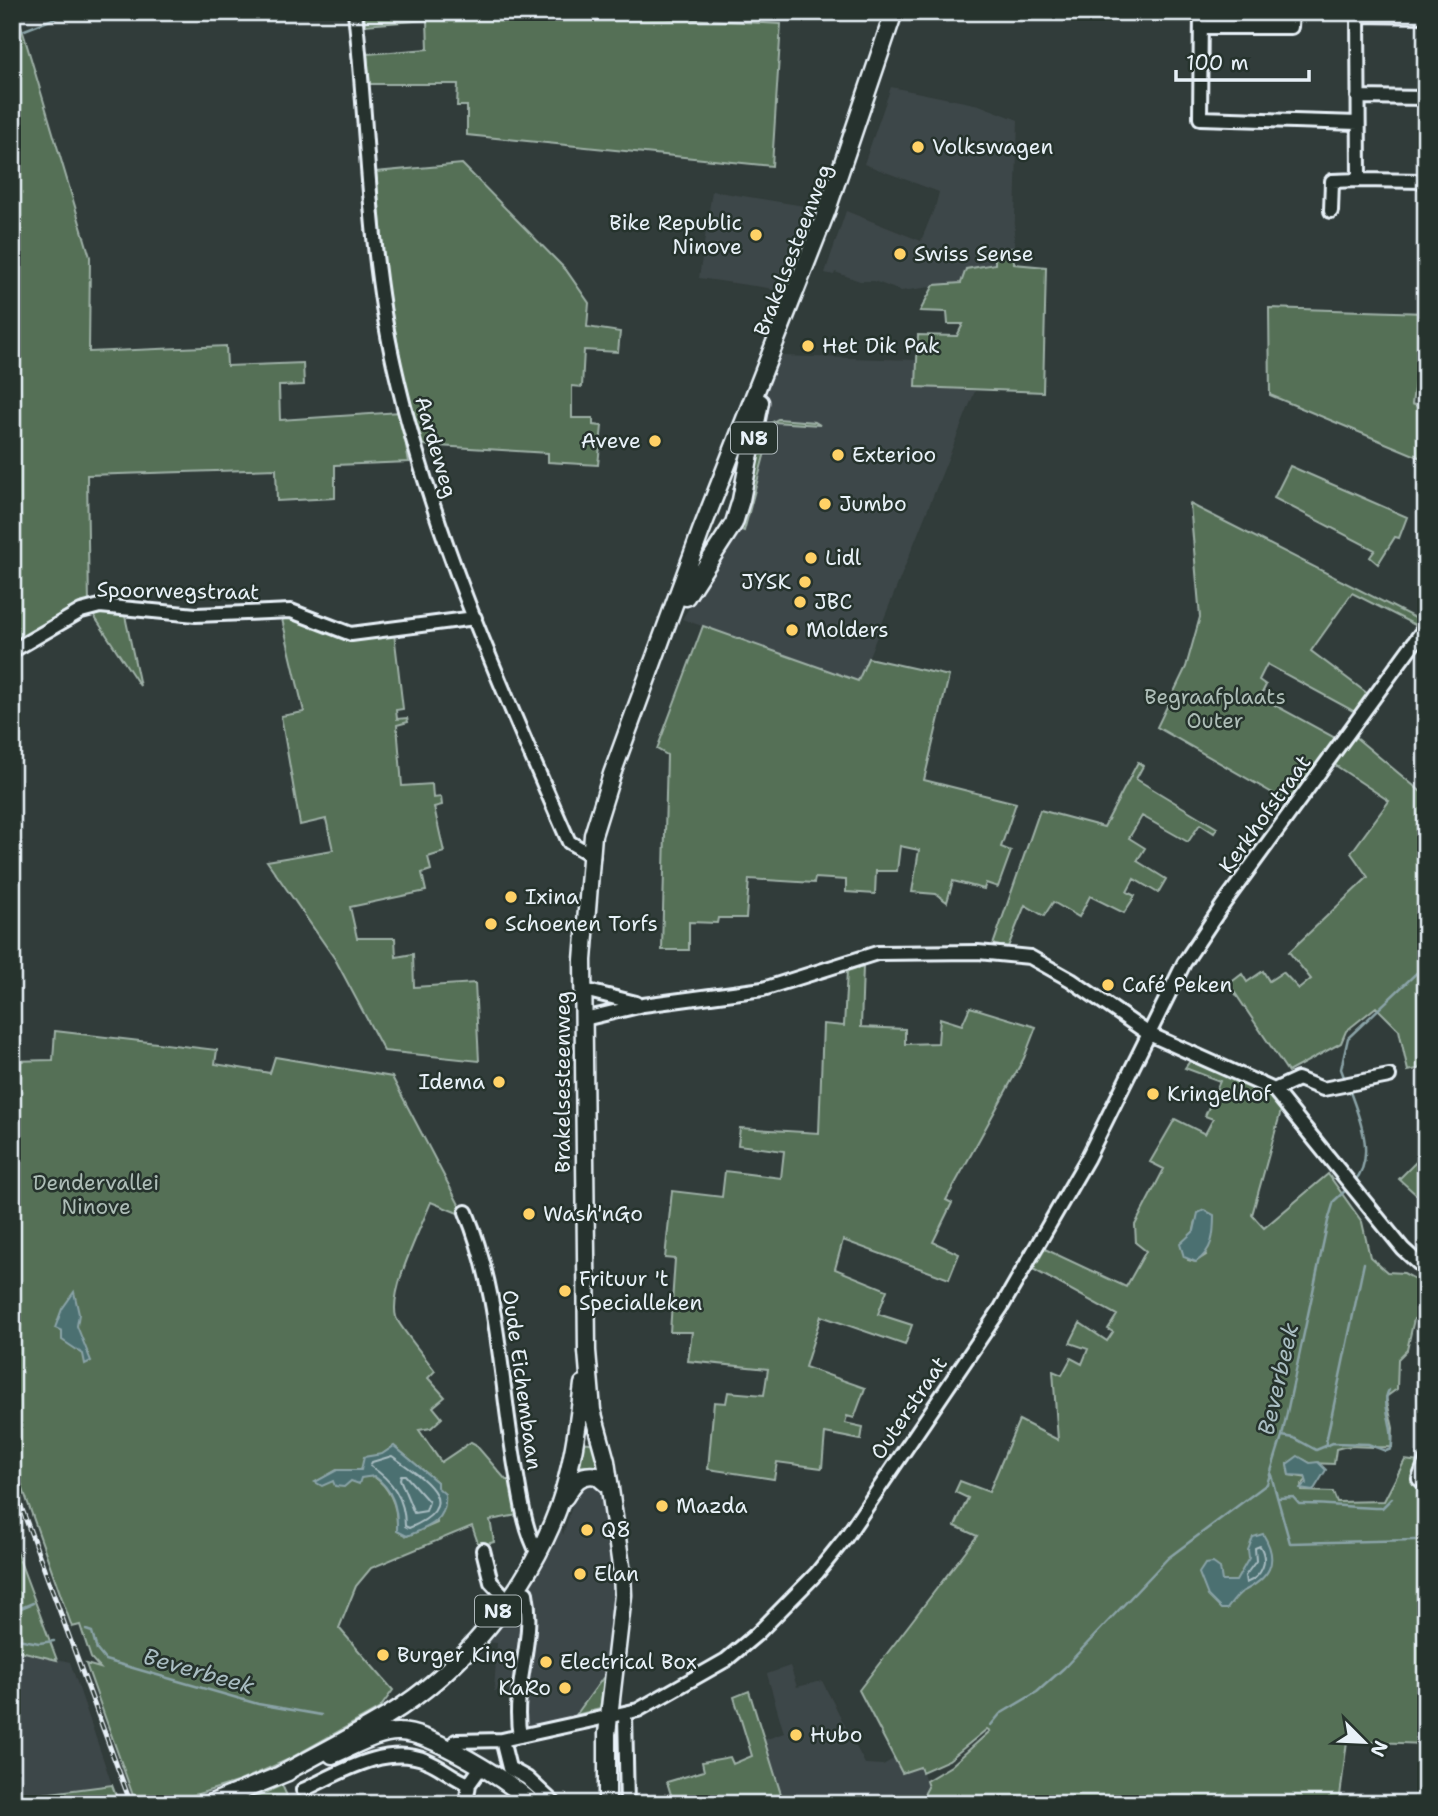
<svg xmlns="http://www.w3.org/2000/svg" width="1438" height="1816" font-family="'Shantell Sans',sans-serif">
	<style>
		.built { fill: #3e4749 }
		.green { fill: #557056; stroke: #9eb0a7; stroke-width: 2; fill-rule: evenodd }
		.water { fill: #4b6f71; stroke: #8aa3a7; stroke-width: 2 }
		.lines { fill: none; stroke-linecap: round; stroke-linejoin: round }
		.shore { stroke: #a9bdc2; stroke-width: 2 }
		.stream { stroke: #8aa3a7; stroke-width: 2.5 }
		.minor-casing { stroke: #e8f1f8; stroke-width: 18 }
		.major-casing { stroke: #e8f1f8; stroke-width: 21 }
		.minor { stroke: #26332d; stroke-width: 12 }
		.major { stroke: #26332d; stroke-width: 16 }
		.rail-casing { stroke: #e8f1f8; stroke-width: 5 }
		.rail { stroke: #26332d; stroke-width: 2.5; stroke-dasharray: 8; stroke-linecap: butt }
		.poi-dot { fill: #ffd166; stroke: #26332d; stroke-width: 2.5 }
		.labels { text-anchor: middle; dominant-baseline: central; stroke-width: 5; stroke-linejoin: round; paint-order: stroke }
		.shield { fill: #26332d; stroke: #aeb8bb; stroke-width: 2 }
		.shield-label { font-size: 19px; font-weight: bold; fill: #e8f1f8 }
		.poi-label { font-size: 21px; fill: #e8f1f8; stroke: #26332d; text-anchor: start }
		.street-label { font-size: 21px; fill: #e8f1f8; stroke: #26332d }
		.park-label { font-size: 21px; fill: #adbdb7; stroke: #26332d }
		.water-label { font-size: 23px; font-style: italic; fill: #a9bdc2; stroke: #26332d }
	</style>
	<rect width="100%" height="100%" fill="#313c3a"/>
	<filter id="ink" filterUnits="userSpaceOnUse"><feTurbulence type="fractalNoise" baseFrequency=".0143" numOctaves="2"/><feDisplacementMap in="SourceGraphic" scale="14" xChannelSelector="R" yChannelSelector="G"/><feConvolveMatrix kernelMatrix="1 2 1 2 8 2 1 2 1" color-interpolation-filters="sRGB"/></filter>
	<g filter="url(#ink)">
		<path class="built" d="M891,87l88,18 39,15 -4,128 -19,2v14l-34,19 -60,8 -27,-10h-14l-25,-9 -1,3 -9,-2 21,-62 75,30 15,-37 3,-12 -75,-28z
			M712,191l110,18 -33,89 -21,-10 -69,-10z
			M779,356l138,4 -1,27 59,4 -116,290 -177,-62 61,-93 21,-95 -2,-19 4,-25z
			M585,1482h10l8,8 10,82v35l-8,68 -29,40 -54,13 -2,-39 -26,2 3,-48 -23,-2 33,-42 51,-92 5,28 14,-45z
			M12,1649l58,13 42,123 -100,13z
			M790,1666l7,21 25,-6 43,83 18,1 12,-7 7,15 19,-6 7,20 -9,17h-135l-20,-64 20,-7 -17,-59z"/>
		<path class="green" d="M12,12h5l73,245 -1,95 137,-6 1,20 76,-3 1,22 -25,1 1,34 120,-8 9,50 -74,3v33l-58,3 -1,-32 -189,6 2,130 -77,42z
			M364,12h261l1,4 155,8 -9,142 -305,-31v-29h-10l1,-22h-88l-3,-30 61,-5 -1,-29 -62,5z
			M462,164l104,106 23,33 -2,24 33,5 -2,20 -34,-2 -2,37 -10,-1v32h21v7l9,1 -4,39 -50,-3v-9l-126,-8 -19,-72 -17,-91 -10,-110z
			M1014,248v16l32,3 -3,125 -127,-5 2,-52 39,1 6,-12h-15l-1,-12 -27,-1 14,-26 27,-2 5,-14 29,-5v-14z
			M1269,308l157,5v54l-9,-1 -5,38 14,5v51l-156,-65z
			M778,419l37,3 5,3 -47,-3 -29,109 -3,-1 6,-16 17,-87z
			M1290,466l117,51 -8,21 -4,-1 -17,27 -8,-7 5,-7 -101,-52z
			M1190,504l231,117 -4,5 -65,-33 -41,58 57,43 -13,18 -88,-48 -8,16 7,5 -6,12 79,43 -49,63 -133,-76 29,-60 14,-50z
			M124,611l16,75 -46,-70 2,-4z
			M292,614l49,23 53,-4 9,76 -7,1 1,9 10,-1 1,4 -11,3 5,61 30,-2 1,14 8,-1 1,8 -8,2 10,45 -16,5 3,13 -9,3 4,18 -76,16 7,31h38l1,19 17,-3 1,33 61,-4 4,78 -95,-10 -49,-92 -68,-98 66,-11 -7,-31 -26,6 -19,-109 23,-4 -23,-97z
			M703,626l155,55 10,-23 81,18 -25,104 92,23 -15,44 10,4 -13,36 -12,-4 -2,6 -31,-8 -6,21 -11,-8 -24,-2 7,-42 -19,-4 -3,25h-21l-1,23 -29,-2v-12l-31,-2 -1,5 -65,-4 -3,39h-28l-1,5 -28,-1v28h-27l5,-195 -10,-6z
			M1354,736l72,60v271l-18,4 -9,-41 -23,-23 -30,24 -5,12 -53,29 -59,-88 13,-10 5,8 16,-11 6,10 14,-9 16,17 12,-10 -22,-27 79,-75 -17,-24 38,-52 -54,-36z
			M1138,762l5,4 -7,13 81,49 -3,5 -14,-9 -12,18 -46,-26 -13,22 16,10 -8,13 29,18 -8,14 -24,-14 -7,13 8,4 -11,17 -34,-17 -11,21 -26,-15 -9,14 -19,-11 -17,42 -15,-2 47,-135 64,17z
			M863,966l-2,61 44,2v15l33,-1 2,-25 22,7 8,-18 66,20 -12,31 -78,142 6,3 -19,39 26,12 -10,25 -106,-39 -8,29 52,21 -9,24 34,11 -7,20 -84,-29 -16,51 60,21 -11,30 -7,-2 -2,7 18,4 -2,13 -36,-7 -3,35 -45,-6 -3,17 -66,-10 6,-67 12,1 2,-11 36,3 4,-26 -80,-8 4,-29h-22l5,-73 -10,-1 7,-67 50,6 3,-26 56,7 3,-27 -46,-6 2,-17 79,5 4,-109 21,2 3,-55z
			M55,1031l162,19 -2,14 55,9 5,-16 117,20 73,139 -34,-14c-11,28 -42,88 -35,115 2,8 32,44 39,54l-7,7 17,19 -12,10 9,11 -11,10 -12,2 22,32 30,-20 4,2 31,36h5l7,35 -28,5 4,22 -15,4 -7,-20 -101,42 -15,18 -17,42 54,62 -13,18 -93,52 -47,21 -58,18 -46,5 -50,-140 14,4 -9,-10 -11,-33 -8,2 -60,-169v-397l41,-1zM394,1446l43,36v41l-30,13 -10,-5c1,-23 -5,-42 -24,-55l-57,6 21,-12h24z
			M1190,1061l75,30 17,16 -30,108 12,13 64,-54 34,48 8,35 17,15 17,1 22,12v30l-12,4 -7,31 -9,9 -1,30 -11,8 7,31 -1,19c-19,2 -38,-4 -56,2l-2,15 -24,-1 -7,-4 -16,5 2,11 19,3 -7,8 1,5 31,1 4,10 47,-1 21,-41 14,2 7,9v273l-79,-3 -8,63h-420l9,-17 -2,-6 25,-15 39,-35 -3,-2 -38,31 -27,12 -2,-5 -18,6 -43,-83 118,-154 -22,-10 13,-28 -13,-6 5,-11 29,11 30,-72 39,20 -5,-69 9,4 9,-17 11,6 6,-15 -18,-6 10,-20 27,18 6,-9 -5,-3 9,-14 -84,-46 12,-20 81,38 20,-36 -10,-8 -1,-18 29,-56 -14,-7 25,-43 30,15 8,-15 -8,-3 15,-35 -35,-13zM1195,1225l11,30 -11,7 -7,-2z
			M1426,1123v72l-5,4 -22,-20 19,-19z
			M580,1442l19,2 4,22h-26z
			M12,1540l45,120 -45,-11z
			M605,1675l-5,34 -24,6z
			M749,1691l35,113h-110l-7,-22 37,-11 -2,-9 28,-5 3,7 19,-8 -18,-59z
			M112,1785l7,19h-107v-6z
			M282,1785l5,11 -14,8h-32z"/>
		<path class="water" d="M1204,1210l10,5c0,20 -1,35 -18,47l-12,-5 -4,-13 14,-13 4,-18z
			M74,1292l5,22 -2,12 14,35 -6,3 -2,-10 -21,-14v-9l-7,-3 7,-19z
			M394,1446l43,36v5l8,7c3,27 -16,33 -38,42l-10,-5c1,-23 -4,-42 -23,-55l-13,2 -2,6 -8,-3 -7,6 -9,-1 -2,-5 -11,5 -7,-4 22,-12h24l3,-13 18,-3z
			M1298,1456l12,7 8,-1 8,8 -13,21 -13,-2 7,-6 -2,-7 -16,-1 -2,-11z
			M1263,1534c18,29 5,45 -21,58 -5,3 -11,12 -15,17h-6l-13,-13 -9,-23 6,-9 8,-1 7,5 2,13h14l13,-23 -1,-8 5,-13z"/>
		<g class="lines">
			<path class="shore" d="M392,1456c32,23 75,48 17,72l-4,-2c0,-28 -13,-46 -35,-60l2,-4z
				M401,1475h4l24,27 -3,9 -12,2 -14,-34z
				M1260,1546c9,15 2,31 -14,37l-1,-7 11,-15 -1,-13z"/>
			<path class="stream" d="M12,30l4,-1
				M22,31l49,-19
				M1345,1080l-4,-11 7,-31 78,-74
				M1349,1089c10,28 28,68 5,93
				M1418,1171l8,-31
				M1282,1436l12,2 22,12 17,-7 35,1 18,7 5,-2c5,-20 -11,-45 -2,-59
				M1325,1447l39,-184
				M1271,1475l19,68 125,-3
				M1279,1498l14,-1 6,7c29,-1 54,4 83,4l10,-10
				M12,1581l9,27 12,-5
				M86,1630l6,2 5,18 8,10 153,44 63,11
				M12,1638l27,5 15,-2
				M991,1725l9,-11 37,-22 27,-24 104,-110 99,-74 15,-48 46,-215 6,-20 13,-12"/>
			<g class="minor-casing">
				<path id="minor" d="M355,12c13,117 13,238 39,353 37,166 107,322 175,477l24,14
					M1201,12l-1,106 158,5
					M1358,15l68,1
					M1201,27h90l1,-15
					M1358,97l68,1
					M1359,180l67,1
					M1331,211l1,-30 27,-1 -1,-168
					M12,651l69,-40 19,-5 96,9 95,-4 60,23 124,-16
					M584,990l52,13
					M584,1019l59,-14 120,-16 114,-36 101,-1 52,5 41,23 78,54 125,56 129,159 23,21
					M1274,1090l24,-11 25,10 66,-13
					M466,1212c34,82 34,171 50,259 5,28 8,57 22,83
					M1419,1479l7,-18
					M483,1550l8,32 16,17
					M625,1714l2,90
					M520,1736c-9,-48 16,-95 6,-143
					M502,1740l7,28 18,10 28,26
					M456,1741l46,-1 136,-30 88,-50 31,-26 60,-61 29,-36 155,-229 86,-149 97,-196 38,-57 204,-280
					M303,1790c35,-16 83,-47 124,-29 15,6 26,17 42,23
					M466,1804l3,-20 13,-18"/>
			</g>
			<g class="major-casing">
				<path id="major" d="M686,597l48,-74 7,-23 19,-98
					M565,1497c8,-13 15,-25 32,-21l13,11
					M332,1755c19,-7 46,-24 67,-23 32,0 110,49 134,72
					M280,1775c35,-19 72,-38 107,-59 74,-45 141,-126 171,-207 14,-40 20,-83 25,-125
					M209,1804l79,-32
					M607,1804v-70l16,-139 -1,-22 -16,-112 -14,-51 -5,-59 -4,-391 10,-125 19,-61 89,-243 126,-321 67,-198"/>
			</g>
			<use href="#minor" class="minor"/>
			<use href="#major" class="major"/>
			<g class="rail-casing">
				<path id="rail" d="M12,1482l119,322"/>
			</g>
			<use href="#rail" class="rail"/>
		</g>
	</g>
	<g class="poi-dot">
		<circle cx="918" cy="147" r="7"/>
		<circle cx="756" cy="235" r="7"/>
		<circle cx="900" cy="254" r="7"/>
		<circle cx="808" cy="346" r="7"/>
		<circle cx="655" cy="441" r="7"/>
		<circle cx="838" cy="455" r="7"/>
		<circle cx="825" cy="504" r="7"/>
		<circle cx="811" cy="558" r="7"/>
		<circle cx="805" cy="582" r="7"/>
		<circle cx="800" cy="602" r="7"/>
		<circle cx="792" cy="630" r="7"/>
		<circle cx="511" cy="897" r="7"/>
		<circle cx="491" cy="924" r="7"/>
		<circle cx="1108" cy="985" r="7"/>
		<circle cx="499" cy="1082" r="7"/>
		<circle cx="1153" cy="1094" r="7"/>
		<circle cx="529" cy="1214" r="7"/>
		<circle cx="565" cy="1291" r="7"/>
		<circle cx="662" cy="1506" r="7"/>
		<circle cx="587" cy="1530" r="7"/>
		<circle cx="580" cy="1574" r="7"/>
		<circle cx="383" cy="1655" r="7"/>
		<circle cx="546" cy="1662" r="7"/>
		<circle cx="565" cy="1688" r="7"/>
		<circle cx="796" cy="1735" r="7"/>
	</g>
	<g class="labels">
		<g class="shield">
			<rect x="731" y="422.5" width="46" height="31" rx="5"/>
			<rect x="475" y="1595.5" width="46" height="31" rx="5"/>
		</g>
		<g class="shield-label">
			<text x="754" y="438">N8</text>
			<text x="498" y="1611">N8</text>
		</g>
		<g class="poi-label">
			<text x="932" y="147">Volkswagen</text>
			<text x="742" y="223" text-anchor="end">Bike Republic<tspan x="742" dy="24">Ninove</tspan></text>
			<text x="914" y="254">Swiss Sense</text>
			<text x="822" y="346">Het Dik Pak</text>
			<text x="641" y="441" text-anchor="end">Aveve</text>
			<text x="852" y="455">Exterioo</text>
			<text x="839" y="504">Jumbo</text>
			<text x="825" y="558">Lidl</text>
			<text x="791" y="582" text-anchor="end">JYSK</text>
			<text x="814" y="602">JBC</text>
			<text x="806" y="630">Molders</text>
			<text x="525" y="897">Ixina</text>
			<text x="505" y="924">Schoenen Torfs</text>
			<text x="1122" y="985">Café Peken</text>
			<text x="485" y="1082" text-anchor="end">Idema</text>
			<text x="1167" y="1094">Kringelhof</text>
			<text x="543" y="1214">Wash'nGo</text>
			<text x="579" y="1279">Frituur 't<tspan x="579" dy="24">Specialleken</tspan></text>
			<text x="676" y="1506">Mazda</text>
			<text x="601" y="1530">Q8</text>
			<text x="594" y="1574">Elan</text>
			<text x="397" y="1655">Burger King</text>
			<text x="560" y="1662">Electrical Box</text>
			<text x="551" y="1688" text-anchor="end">KaRo</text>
			<text x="810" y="1735">Hubo</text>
		</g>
		<g class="street-label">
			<text transform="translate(793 250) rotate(-69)">Brakelsesteenweg</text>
			<text transform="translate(436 447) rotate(74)">Aardeweg</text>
			<text transform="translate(178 591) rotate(1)">Spoorwegstraat</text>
			<text transform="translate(1265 814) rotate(-54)">Kerkhofstraat</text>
			<text transform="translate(563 1082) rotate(-90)">Brakelsesteenweg</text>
			<text transform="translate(522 1380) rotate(82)">Oude Eichembaan</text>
			<text transform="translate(909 1408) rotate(-56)">Outerstraat</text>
		</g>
		<g class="park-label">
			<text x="1215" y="697">Begraafplaats<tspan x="1215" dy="24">Outer</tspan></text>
			<text x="96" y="1183">Dendervallei<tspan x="96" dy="24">Ninove</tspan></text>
		</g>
		<g class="water-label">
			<text transform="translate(1278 1379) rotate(-77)">Beverbeek</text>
			<text transform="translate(199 1671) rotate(16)">Beverbeek</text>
		</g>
	</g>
	<rect width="1438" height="1816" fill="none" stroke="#26332d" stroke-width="42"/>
	<rect x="21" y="21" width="1396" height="1774" fill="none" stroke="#e8f1f8" stroke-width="2.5" filter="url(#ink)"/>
	<g transform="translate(1364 1742) rotate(114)" stroke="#26332d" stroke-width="5" paint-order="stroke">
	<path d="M0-5L12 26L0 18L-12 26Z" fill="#e8f1f8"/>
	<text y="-10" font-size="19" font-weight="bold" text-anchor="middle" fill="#e8f1f8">N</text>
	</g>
	<path d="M1176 70v10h133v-10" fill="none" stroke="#e8f1f8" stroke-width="3.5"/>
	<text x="1186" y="70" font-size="21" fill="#e8f1f8" stroke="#26332d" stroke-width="5" paint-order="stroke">100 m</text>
</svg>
